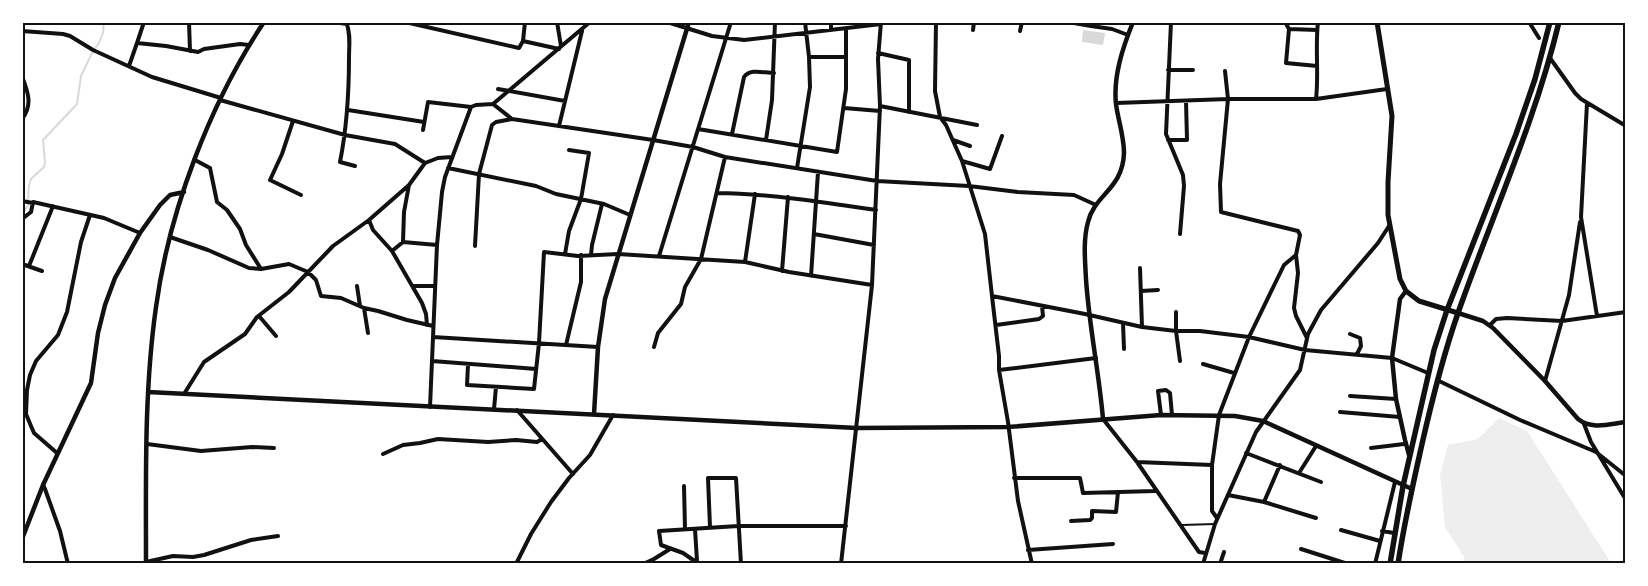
<svg xmlns="http://www.w3.org/2000/svg" width="1648" height="586" font-family="'IBM Plex Sans',sans-serif">
	<style>
		.green { fill: #eee }
		.water { fill: #d9d9d9 }
		.lines { fill: none; stroke-linecap: round; stroke-linejoin: round }
		.stream { stroke: #d9d9d9; stroke-width: 2 }
		.service { stroke: #111; stroke-width: 2 }
		.minor { stroke: #111; stroke-width: 4 }
		.tertiary { stroke: #111; stroke-width: 4.5 }
		.secondary { stroke: #111; stroke-width: 5 }
		.trunk { stroke: #111; stroke-width: 5.5 }
		.neatline { fill: none; stroke: #111; stroke-width: 2 }
	</style>
	<rect width="100%" height="100%" fill="#fff"/>
	<path class="green" d="M1499,418l28,13 84,132h-147v-6l-19,-30 -5,-53 8,-29 30,-6z"/>
	<path class="water" d="M1083,30l22,3 -2,12 -21,-3z"/>
	<g class="lines">
		<path class="stream" d="M22,215l6,-10 1,-20 2,-6 13,-12 1,-4 -2,-23 34,-36 4,-28 11,-23 7,-10 4,-10 1,-11"/>
		<path class="service" d="M1182,525l33,-1"/>
		<path class="minor" d="M189,22l1,29
			M333,22l14,2
			M346,22c5,11 3,24 3,35 0,36 -2,70 -9,105l15,4
			M405,22l114,26 4,-7 2,-19
			M557,22l4,24
			M667,22l45,14 32,4 137,-16
			M831,22v8
			M936,22l-1,69 5,26 6,8 16,36 23,73 7,62 93,18 57,13 34,4h24l49,6 56,13 87,8 36,15
			M1068,22l23,4
			M1092,22l-1,4 21,3 16,6
			M1171,22l-5,112 17,41 1,11 -4,48
			M1285,22l4,7 -3,34 31,3
			M1529,22l10,16
			M1289,29l28,1
			M973,30l1,-8
			M22,31l41,3 7,2 23,14 59,27 69,21
			M1020,31l2,-9
			M523,41l36,8
			M137,43l7,-21
			M878,53l31,7v52
			M809,57h37
			M1550,58l25,35 6,6 45,27
			M129,66l8,-23 29,3 32,6 6,-3 36,-5 9,1
			M1168,70h25
			M1225,71l3,28 -8,85 1,28 77,19 2,4 -4,20 2,18 -4,35 2,8 11,22
			M22,76c6,16 11,29 0,43
			M498,89l67,12
			M1316,99c3,-25 -1,-51 2,-77
			M220,100l125,35 50,9 30,19
			M1116,103l112,-4h88l71,-10
			M1587,103l-6,114 16,99
			M493,104l19,15
			M880,106l97,19
			M844,108l36,3
			M348,110l76,12
			M293,121l-11,33 -12,26 31,15
			M559,126l23,-95
			M698,129l139,23 9,-63v-60
			M423,130l5,-28 43,5 5,-2 17,-1 97,-82
			M732,134l12,-57c6,-9 20,-4 30,-4
			M766,140l6,-40 3,-78
			M953,140l17,6
			M1168,140h19l-1,-39
			M195,160l15,8 7,34 10,8 13,19 6,16 15,24
			M962,161l28,8 12,-33
			M448,168l88,18 20,8 48,10 26,11
			M797,168l13,-81 -1,-30 -4,-35
			M717,193c54,1 106,9 159,17
			M22,201l11,2
			M22,219l9,-7 2,-10 71,16 36,15
			M369,220l4,10 19,21 30,52 4,11 1,11
			M814,234l60,11
			M170,237l38,13 41,18 12,1 28,-5 19,8 8,8 5,16 20,2 23,10 14,3 29,9 26,6
			M403,242l1,-30 5,-27 16,-22 13,-5 14,-1
			M475,246l4,-72 13,-49 4,-3 16,-3 141,21 40,7 32,10 152,24 92,5 49,6 56,3 22,10
			M392,251l11,-9 34,3
			M565,254l4,-23 12,-32 8,-46 -20,-3
			M591,255l1,-10 10,-41
			M659,256l72,-234
			M745,262l10,-68
			M22,264l20,7
			M29,266l24,-60
			M1140,268l2,59
			M782,271l6,-74
			M811,276l7,-104
			M357,286l3,20
			M412,286h23
			M1141,291l17,-1
			M992,296l7,60v14l9,52 10,79 14,63
			M364,308l4,25
			M1176,312v19l4,30
			M259,316l17,20
			M1123,323l1,26
			M996,325l43,-6 4,-3 -1,-10
			M1490,325l6,-6 11,-1 55,3 64,-9
			M1350,334l10,4 1,8 -4,8
			M433,337l165,10
			M566,345l15,-63v-27
			M654,347l4,-14 23,-29 4,-17 16,-28 24,-102
			M432,361l104,8
			M1203,364l31,9
			M468,365l-1,20 67,4 5,-46 5,-91 34,4 40,-2 127,8 44,10 83,13
			M999,370l97,-12
			M1437,380l83,40 76,32 30,24
			M1545,381l24,-86 11,-73
			M184,394l20,-32 41,-28 12,-17 32,-25 44,-46 36,-26 40,-35
			M1350,396l46,3
			M430,407l7,-162 5,-53 3,-15 26,-70
			M494,409l2,-22
			M517,410l56,64
			M1340,412l60,5
			M1161,415l-3,-24 8,-1 4,3 2,22
			M1103,419l34,43 62,90 6,1
			M1584,424l7,18 35,58
			M147,444l54,7 51,-4 22,1
			M1371,448l33,-4
			M57,453l-23,-20 -3,-7 -5,-12 1,-24 3,-15 6,-14 22,-26 9,-23 14,-70 9,-27
			M1246,453l75,29
			M383,454l20,-9 17,-2 18,-4 50,3 28,-2 21,2 5,-3
			M1137,462l75,3
			M1299,473l17,-27
			M1014,478h66l3,15 72,-2
			M43,485l2,4 15,42 8,33
			M684,486l1,43
			M1228,495l36,7 52,16
			M1264,502l16,-37
			M1217,518l-5,-7v-46l7,-50 30,-78 35,-72 12,-10
			M1071,521l19,-1 2,-2v-7l24,1 2,-20
			M710,527l-2,-49h28l5,86
			M695,529l2,32
			M1341,530l39,11
			M1382,531l12,2
			M1301,549l47,15
			M1028,550l85,-6
			M146,562l27,-6 20,1 11,-2 47,-15 27,-4
			M516,564l15,-30 20,-32 18,-24 21,-23 23,-40
			M643,564l11,-5 16,-10
			M699,564l-16,-11 -22,-8 -2,-14 79,-5h108
			M841,564l31,-279 8,-179 -2,-47 3,-37
			M1203,564l12,-40 41,-92 44,-62 8,-36 13,-24 57,-67 11,-17
			M1220,564l4,-12
			M1246,564v-1
			M1375,564l20,-82"/>
		<path class="tertiary" d="M22,23l1,-1
			M1406,291l-6,8 -8,59 4,41 9,41 4,15
			M1458,313l25,8 10,7 52,53 33,38c14,11 31,5 48,3
			M148,392l709,36 151,-1 153,-12 74,1 28,5 149,68
			M594,414l4,-67 7,-48 84,-277
			M1103,419c-4,-47 -14,-93 -17,-140 -1,-19 -3,-39 2,-57 6,-27 35,-33 36,-69 0,-17 -6,-33 -8,-49 -3,-28 7,-57 17,-82
			M22,539l21,-54 48,-102 7,-50 7,-28 10,-27 25,-45 20,-28 10,-10 14,-3
			M146,564c0,-86 -2,-173 10,-257 13,-96 54,-204 108,-285"/>
		<path class="secondary" d="M1377,22l15,94 -4,66v33l12,64 6,12 13,10 39,12"/>
		<path class="trunk" d="M1390,564l13,-78 31,-136 13,-40 69,-176 19,-55 15,-57
			M1398,564c6,-41 15,-80 24,-120 10,-44 21,-88 36,-131 34,-97 77,-191 101,-291"/>
	</g>
	<rect width="1648" height="586" fill="none" stroke="#ffffff" stroke-width="48"/>
	<rect x="24" y="24" width="1600" height="538" class="neatline"/>
</svg>
